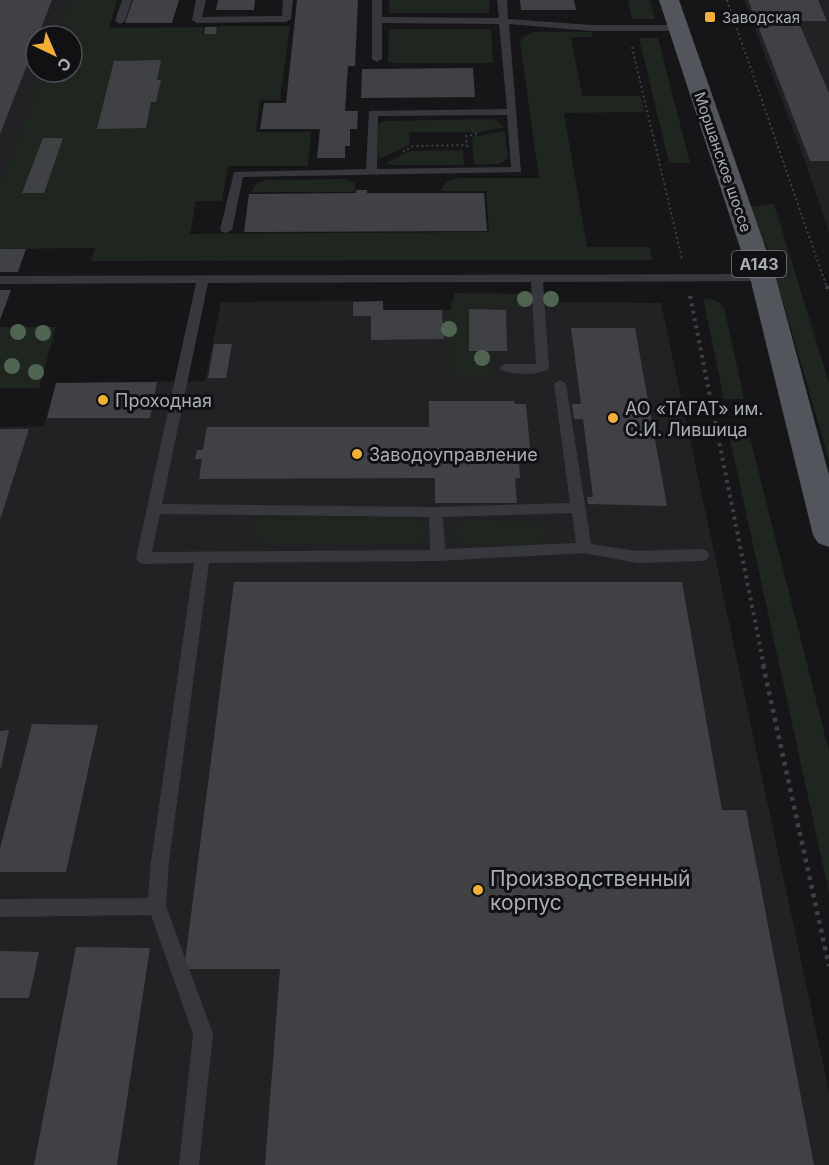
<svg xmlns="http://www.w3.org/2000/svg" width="829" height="1165" font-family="Inter,sans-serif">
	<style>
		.built { fill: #222225 }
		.green { fill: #1e261f }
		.building { fill: #404145 }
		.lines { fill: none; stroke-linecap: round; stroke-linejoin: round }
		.path-far2 { stroke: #3d3f44; stroke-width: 2; stroke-dasharray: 2 3; stroke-linecap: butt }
		.path-far1 { stroke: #3d3f44; stroke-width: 4; stroke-dasharray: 3 4.5; stroke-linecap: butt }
		.path { stroke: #3d3f44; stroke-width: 4.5; stroke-dasharray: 4 5; stroke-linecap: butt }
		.service { fill: #37383d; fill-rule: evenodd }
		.primary { fill: #53555c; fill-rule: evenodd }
		.tree { fill: #506452 }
		.poi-dot { fill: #f2b134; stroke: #111113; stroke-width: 2 }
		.labels { text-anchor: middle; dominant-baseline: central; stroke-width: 6; stroke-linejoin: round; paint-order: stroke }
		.far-poi-label { font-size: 15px; fill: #a8adb8; stroke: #111113; text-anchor: start }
		.far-street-label { font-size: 15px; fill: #a8adb8; stroke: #111113 }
		.shield { fill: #111113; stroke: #7b7e86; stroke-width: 1.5 }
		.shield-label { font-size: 16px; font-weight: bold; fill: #a8adb8 }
		.poi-label { font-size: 18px; fill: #a8adb8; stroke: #111113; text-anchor: start }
		.near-poi-label { font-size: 21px; fill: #a8adb8; stroke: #111113; text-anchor: start }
	</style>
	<rect width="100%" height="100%" fill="#161618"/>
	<path class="built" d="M0,0h70l-13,36h-21v36h7l-43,115z
		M744,0h85v232l-24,-71z
		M383,301l1,9h67v-9l210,2 168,789v73h-829v-738l44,-1 12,-43 149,-2 16,-79z"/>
	<path class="green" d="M70,0h47l-8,28 95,-1 -1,7h13l2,-8h72l-10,74 -20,1 -4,31h55l-3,34h-80l-6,35h-26l-6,33 299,-2 -3,-41h-44v-4l7,-7 10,-2h80l-19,-137 2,-3 12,-6h58l1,5h-22l11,59h58l5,16 -81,1 23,134h63l2,13 -561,1 4,-13 -95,1v-62l43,-115h29v-36h-15z
		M389,0h100v13h-100z
		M628,0h22l5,19h-23z
		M389,29h102l2,34h-105z
		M639,38h19l32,125h-21z
		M489,119l8,2 7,6 -32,7 -1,-2h-62v13l-29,14 -2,-3v-31l5,-4z
		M505,131l3,27 -8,6 -26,1 -2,-28z
		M463,150l1,15h-70l-8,-2 23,-12z
		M344,179l11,4v9h-104l5,-8 9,-4z
		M774,204l55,179v77l-63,-217h-14l-4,-36z
		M454,293l76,1 2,12h-65l1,47h23l1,23 -40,-1 -1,-74 3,-1z
		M703,298l12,2 9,7 20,92h-20z
		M0,327h56l-17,61h-39z
		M728,430h20l81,321v142z
		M265,516l148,2 12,7 2,5 -4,10 -7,3h-151c-19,-8 -16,-19 0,-27z
		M465,520l67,2 12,8 1,6 -3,5 -7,4h-73c-14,-9 -12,-20 3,-25z"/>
	<path class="building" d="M0,0h52l-14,36h-2v6l-36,92z
		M133,0h46l-7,23h-47z
		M218,0h37l-1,10h-38z
		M297,0h61l-3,66h-7l-3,45h13l-1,18h-7v17h-5v12h-28l3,-29h-60l4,-26h22z
		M520,0h54l2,10h-55z
		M748,0h70l9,21h-29l31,72v68h-19z
		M205,27h12l-1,7h-12z
		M161,60l-4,20h4l-5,22h-5l-5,26 -49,1 17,-68z
		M473,68l2,29 -114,1 1,-29z
		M43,138h20l-19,55h-22z
		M356,190h11v3h117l3,38 -243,1 5,-38 107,-1z
		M0,249h26l-8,23h-18z
		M0,290h11l-11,30z
		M383,301v9h59l2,29 -73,1v-24h-18v-14z
		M469,309l37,1 1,41h-38z
		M571,328h64l32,178 -79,-2 -1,-7h6l-10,-78h-9l-2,-15h9z
		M214,344h18l-6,34h-18z
		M157,382l-7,36h-103l9,-35z
		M429,401h85l1,3h11l4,44h-12l2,30h-5l2,25h-82v-25l-236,1 3,-20h-7l2,-9h6l4,-23h222z
		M0,429h29l-29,91z
		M234,582h448l40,228h24l68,355h-549l15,-196h-96z
		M32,724l66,1 -32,147h-66v-23z
		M9,730l-8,38 -1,-1v-36z
		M76,947l74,1 -33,217h-83z
		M0,951l39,1 -10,46h-29z"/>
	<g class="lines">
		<path class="path-far2" d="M727,0l100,288
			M632,47l50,212
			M467,147l-1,-11 11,-2
			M403,152l10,-6 54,-1"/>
		<path class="path-far1" d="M827,286l2,7
			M690,296l74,370"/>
		<path class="path" d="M763,665l66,301"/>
		<path class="service" d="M122,0h10l-7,21 -5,3 -5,-3z
			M196,0h10l-4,17 80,-1 1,-16h10l-2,19 -5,3 -89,1 -5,-3z
			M372,0h10v17l117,1 -2,-18h10l1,19 83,6h86l5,3 -5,3h-86l-82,-7 12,148 -278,5 -11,53 -6,3 -4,-1 -2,-2 14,-58 132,-3 3,-58 138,-2 -8,-85 -117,-1v36l-5,3 -5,-3zM507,115l4,52 -134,2 1,-53z
			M763,274l4,1v6l-224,1 6,86c-7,8 -43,8 -50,0l6,-4h31l-5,-82 -323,1 -46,221 274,3 134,-4 -16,-119 6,-4 6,4 25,160 46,7 65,-2 5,2 2,4 -2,4 -5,2 -65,2 -53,-10 -146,8 -229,2 -40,299 -3,44 47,128 -14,131h-20l14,-131 -42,-119 -151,2v-18l148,-1 3,-36 43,-299 -51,1 -5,-2 -2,-4 60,-275 -196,1v-8zM572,513l4,30 -131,6 -2,-32zM160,514l269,3 1,33 -278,2z"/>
		<path class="primary" d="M659,0h20l97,278 53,197v72l-11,-4 -5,-8 -63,-257z"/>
	</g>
	<g class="tree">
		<circle cx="525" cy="299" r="8"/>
		<circle cx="551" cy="299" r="8"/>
		<circle cx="449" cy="329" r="8"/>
		<circle cx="18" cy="332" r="8"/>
		<circle cx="43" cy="333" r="8"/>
		<circle cx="482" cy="358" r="8"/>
		<circle cx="12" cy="366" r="8"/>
		<circle cx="36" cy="372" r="8"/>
	</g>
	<g class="poi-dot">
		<rect x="704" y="11" width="12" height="12" rx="3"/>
		<circle cx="103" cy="400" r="6"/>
		<circle cx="613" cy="418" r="6"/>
		<circle cx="357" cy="454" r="6"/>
		<circle cx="478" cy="890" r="6"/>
	</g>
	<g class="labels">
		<g class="far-poi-label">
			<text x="722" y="17">Заводская</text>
		</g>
		<g class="far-street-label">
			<text transform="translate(723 162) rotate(71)">Моршанское шоссе</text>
		</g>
		<rect class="shield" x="732" y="251" width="54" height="26" rx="4.5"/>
		<g class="shield-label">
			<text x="759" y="264">А143</text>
		</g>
		<g class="poi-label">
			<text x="115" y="400">Проходная</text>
			<text x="625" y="408">АО «ТАГАТ» им.<tspan x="625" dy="21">С.И. Лившица</tspan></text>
			<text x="369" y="454">Заводоуправление</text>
		</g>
		<g class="near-poi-label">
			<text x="490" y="878">Производственный<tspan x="490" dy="24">корпус</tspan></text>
		</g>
	</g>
	<g transform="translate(54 54) rotate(136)"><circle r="28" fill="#111113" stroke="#4d4f55" stroke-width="1.5"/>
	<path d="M0-4.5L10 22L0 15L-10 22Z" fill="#f2b134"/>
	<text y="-9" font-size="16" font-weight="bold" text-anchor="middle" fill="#a8adb8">С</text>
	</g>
</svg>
